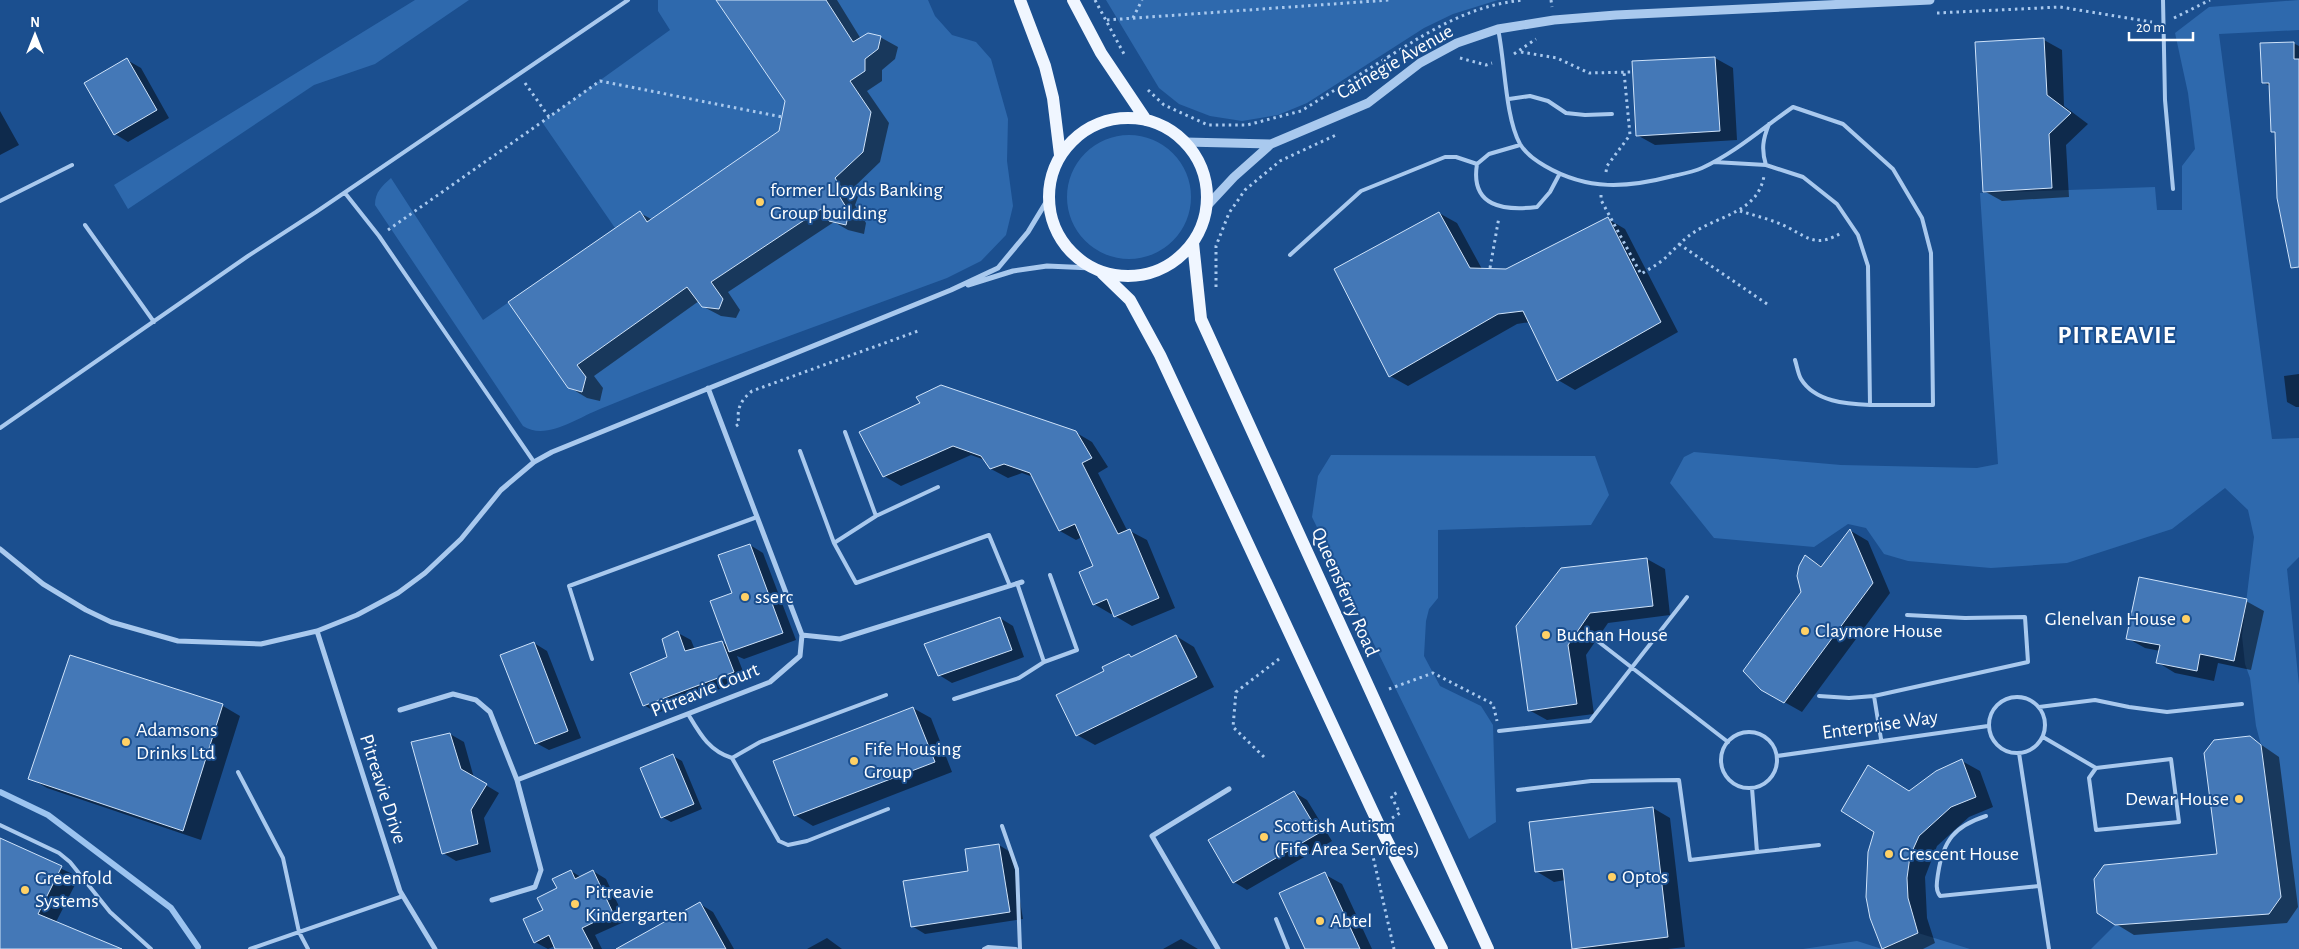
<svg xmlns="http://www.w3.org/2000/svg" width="2299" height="949" font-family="'Alegreya Sans',sans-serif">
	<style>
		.green { fill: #2e69ad }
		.shadow { fill: #0007 }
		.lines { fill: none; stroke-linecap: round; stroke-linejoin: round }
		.stream { stroke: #9cc4f0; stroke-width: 6 }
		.building { fill: #4478b7; stroke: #cfe3fa }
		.path { stroke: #a9c9ee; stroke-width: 3; stroke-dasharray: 2.5 4; stroke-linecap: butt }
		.service { stroke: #a9c9ee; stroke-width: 4 }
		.minor { stroke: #a9c9ee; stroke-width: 5 }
		.tertiary { stroke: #a9c9ee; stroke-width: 9 }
		.primary { stroke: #f0f6ff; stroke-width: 12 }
		.poi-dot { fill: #ffd166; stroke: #1b4f8f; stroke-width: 2 }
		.labels { text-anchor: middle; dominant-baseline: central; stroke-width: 4; stroke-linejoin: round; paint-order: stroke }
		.street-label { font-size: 20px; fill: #fff; stroke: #1b4f8f }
		.poi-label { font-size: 20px; fill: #fff; stroke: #1b4f8f; text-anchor: start }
		.district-label { font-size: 25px; font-weight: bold; letter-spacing: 1px; fill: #fff; stroke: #1b4f8f }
	</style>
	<rect width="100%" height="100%" fill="#1b4f8f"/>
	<path class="green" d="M415,0h54l-94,64 -61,21 -186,124 -14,-24z
		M658,0h270l7,16 17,19 24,7 15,17 17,60 -1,42 6,45 -7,29 -25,26 -34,17c-116,43 -233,84 -347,131 -23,9 -54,32 -77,17l-148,-221c0,-13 7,-19 16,-27l92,142 132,-92 -73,-106 128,-92 -12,-19z
		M1106,0h392l-45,14 -29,14 -117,75 -29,12 -36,6 -32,-5 -31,-12 -20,-16z
		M2299,0v30l-80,4 53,405 27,-1v119l-12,12 12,116v264h-208l24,-24 154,-11 12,-17 -20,-152 -5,-19 -6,-48 -5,-14 -3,-28 12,-99 -6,-27 -23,-22 -53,41 -105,34 -76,5 -83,-7 -24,-7 -18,-26 -18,-4 -34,23 -100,-9 -44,-55 14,-26 10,-5 147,13 136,3 21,-4 -18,-271 175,-6 2,23h25v-44l13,-17 -7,-56 -13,-60 34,-26z
		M1067 197a62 62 0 1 1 124 0a62 62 0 1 1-124 0Z
		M1331,455l264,1 14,39 -18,30 -153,5v68l-9,11 -3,12 -2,35 16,30 41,20 12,19 3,97 -27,17 -157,-322 6,-41z
		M1918,933l52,16h-85z
		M1857,941l25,8h-79z"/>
	<path class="shadow" d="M718,0h119l24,39 19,-2 18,10 -3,12 -13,11v11l-15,10 22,32 -9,39 -28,27 6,8 -3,8 11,18 -2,11 -16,-4 -14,-8 -106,70 12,18 -4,8 -15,-2 -19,-10 -3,-5 -105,75 9,12 -3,13 -13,-3 -18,-11 -59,-85 130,-89 13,7 128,-88 5,-32z
		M2044,40l18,10 2,56 24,18 -22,21 3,52 -67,4 -18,-10z
		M2293,43l6,3v216l-23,-129 -3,-2 -2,-44 -8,-5z
		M1715,58l18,10 4,72 -82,5 -18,-10 -4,-73z
		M127,60l14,8 28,50 -41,24 -13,-8z
		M0,111l19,34 -19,10z
		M1439,213l18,10 25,46 24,1 102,-51 17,10 53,103 -103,58 -17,-10 -28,-58 -13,2 -109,62 -18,-10z
		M2299,374v33h-3l-9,-5 -3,-26z
		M1075,432l17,10 16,25 -10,6 30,59 2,-1 17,9 28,68 -43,18 -17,-10 -1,-3 -3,1 -17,-10 1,-37 -13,-30 -6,3 -16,-9 -27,-54 -11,-4 -14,5 -17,-9 -6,-9 -14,-5 -70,31 -17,-10 -23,-43z
		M1851,531l17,10 22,52 -88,119 -41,-23 41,-97 4,-35 17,10z
		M750,545l13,8 33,87 -52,19 -7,-3 9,23 -89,34 -13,-8 25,-48 9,-24 13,7 4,10 27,-8 6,4 5,-52z
		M1647,559l18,10 5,46 -62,8 -22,32 8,59 -47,6 -18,-10 32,-141z
		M2246,601l18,10 -13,59 -33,-7 -4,18 -39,-8 -18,-11 3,-11 -15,-3 -18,-10z
		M1000,618l13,8 11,31 -72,26 -13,-8z
		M1176,636l18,11 20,40 -119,58 -18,-10 29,-63 23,-17 4,3z
		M534,643l13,8 34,87 -32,12 -13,-7z
		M71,656l152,50 17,10 -39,124 -154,-52 -17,-10z
		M913,708l18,10 21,54 -139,54 -18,-11z
		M450,734l14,8 10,36 25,15 -15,25 7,34 -35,9 -13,-8z
		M2250,737l29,20 19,150 -11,16 -153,12 -18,-11 103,-69z
		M673,756l9,5 20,48 -31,13 -9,-5z
		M1962,761l18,10 13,36 -24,10 -32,29 -12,31 2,41 8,25 -12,6h-39l-13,-31 39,-126z
		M1294,792l13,8 25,41 -85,49 -13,-8z
		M1653,808l17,10 15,129 -17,2h-93l-10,-69 -11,2 -18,-11z
		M0,840l79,37 -23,45 63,27h-119z
		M999,845l13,8 11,66 -98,15 -13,-8z
		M571,871l10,6 12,-6 13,8 20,42 -31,14 7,14h-45l-2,-3 -7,3 -13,-7 10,-32z
		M1324,874l18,10 30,65h-65z
		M700,904l13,8 21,37h-115z
		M827,938l15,11h-35z
		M1181,939l17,10h-35z"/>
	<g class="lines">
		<path class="stream" d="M0,792l48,23 123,93 27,39"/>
	</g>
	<path class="building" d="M716,0h110l27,42 15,-9 13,3 -3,13 -13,10v12l-15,10 21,31 -8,40 -28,26 5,8 -2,8 11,18 -3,13 -17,-4 -8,-12 -110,73 12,17 -4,10 -17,-2 -15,-20 -110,78 9,12 -4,15 -14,-4 -60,-86 132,-91 7,11 132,-91 6,-30z
		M2044,38l3,57 24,18 -22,21 3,54 -69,4 -8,-150z
		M2294,42v17h5v208l-8,1 -14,-70 -2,-66h-4l-2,-49h-7l-2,-40z
		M1715,57l5,74 -84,5 -4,-75z
		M127,58l30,52 -43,25 -30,-52z
		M1439,212l31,56 36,1 102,-52 53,105 -104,59 -34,-70 -25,3 -109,63 -55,-108z
		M941,385l135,46 16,27 -10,5 36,71 12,-5 29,69 -45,19 -7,-18 -14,6 -14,-33 14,-6 -18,-42 -16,7 -29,-58 -26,-9 -14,5 -9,-13 -28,-10 -70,31 -24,-45 61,-29 -4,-6z
		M1850,529l23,54 -89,120 -23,-13 -18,-19 58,-79 -4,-16 2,-10 6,-11 16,12z
		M750,544l33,89 -54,19 -19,-51 22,-8 -14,-38z
		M1647,558l6,48 -63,7 -22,32 9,59 -49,7 -12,-85 45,-58z
		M2139,577l108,22 -13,62 -34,-7 -3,17 -41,-8 4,-18 -34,-6z
		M1000,617l12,33 -74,26 -14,-32z
		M678,631l7,20 37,-10 12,31 -91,34 -13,-33 37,-16 -5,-18z
		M1176,635l21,42 -121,59 -20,-41 48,-24 -2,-4 27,-13 2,3z
		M534,642l34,89 -33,13 -35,-89z
		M70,655l153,49 -40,127 -155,-52z
		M913,707l22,55 -141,54 -21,-55z
		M450,733l11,36 26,15 -16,26 7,34 -36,10 -31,-112z
		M2250,736l11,9 20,152 -12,17 -154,11 -18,-12 -3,-34 10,-14 113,-11 -13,-101 10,-13z
		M673,754l21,50 -33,14 -21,-50z
		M1962,759l14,38 -25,10 -32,29 -9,20 -3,22 1,20 10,35 -36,16 -12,-31 -4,-21 2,-45 6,-20 -33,-21 27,-46 41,26 27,-20z
		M1294,791l25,42 -86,50 -25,-43z
		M1653,807l15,130 -96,12 -9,-80 -28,3 -6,-50z
		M0,838l62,28 -24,48 84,35h-122z
		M999,844l11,68 -99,15 -8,-46 65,-10 -3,-22z
		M571,870l4,9 18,-9 20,43 -31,15 11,21h-38l-6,-14 -15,8 -11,-24 20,-9 -6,-12 20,-10 -5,-9z
		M1325,872l35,77h-55l-26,-56z
		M700,902l26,47h-110z"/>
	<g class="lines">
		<path class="path" d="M1095,0l29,54
			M1551,0l1,7
			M1937,13l123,-6 92,15
			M1133,18l9,-18
			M2174,18l36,-18
			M1107,20l282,-20
			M1521,52l36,6 32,15 43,-1
			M1514,54l22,-15
			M1388,57c45,-28 83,-52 136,-57
			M1460,58l26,7 6,-2
			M525,83l24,34 51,-36 182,36
			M1148,90l16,15 44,20h39l54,-14 87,-54 7,9
			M1606,172l1,-6 23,-31 -6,-63
			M1601,195v5l40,74c8,-5 16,-9 23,-15 11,-10 20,-21 32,-28 26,-16 62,-20 68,-55
			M1740,211c16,5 34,9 49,17 22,12 29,19 54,4
			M388,230l161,-113
			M1679,244l91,62
			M1490,268l9,-51
			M1216,287v-41l13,-33 16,-23 35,-29 56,-26
			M736,426l3,-2c-3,-15 2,-24 13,-33l166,-60
			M1389,689l44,-16 60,31 4,17
			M1264,757l-31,-30 3,-35 43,-33
			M1392,818l8,-5 -9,-17 7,-4
			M1372,852l22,97"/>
		<path class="service" d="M2163,0l2,100 8,89
			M1498,29c7,32 7,88 22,115 6,10 16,17 25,22 43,25 82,22 128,10 9,-2 20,-4 29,-8 33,-15 62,-41 91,-61l50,17 50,45 29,49 9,35 2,152h-63l-2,-139 -10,-31 -21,-31 -34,-27 -37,-12 -52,-3
			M1509,99l21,-3 18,5 18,12 19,2 27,-1
			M1477,164c-7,43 27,47 60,43l13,-15 9,-17
			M1766,165c-5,-16 -3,-26 3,-41
			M345,193l34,43 155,226
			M0,201l72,-36
			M85,225l69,97
			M1290,255l71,-64 84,-34h11l21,7 12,-10 31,-9
			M1795,360c2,6 3,14 6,19 14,23 46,25 69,26
			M0,428l248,-172 68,-44 312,-212
			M845,432l31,84
			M800,451l34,92
			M938,487l-62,29 -42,27 22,40 133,-48 21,51
			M1017,583l27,79 33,-12 -27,-75
			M1591,636l137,106
			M592,659l-23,-73 188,-69
			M1819,696l30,2 25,-2 154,-34 -3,-45 -60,1 -58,-3
			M1874,696l7,43
			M1989 725a28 28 0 1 1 56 0a28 28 0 1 1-56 0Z
			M954,699l65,-21 25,-16
			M2039,707l56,-7 34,7 38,5 75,-8
			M688,714c12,20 21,37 44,44l28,-16 126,-47
			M1499,731l91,-10 97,-124
			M1721 760a28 28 0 1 1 56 0a28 28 0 1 1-56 0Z
			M2043,737l53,31 75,-9 8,63 -83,8 -7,-52 7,-10
			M2019,753l30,196
			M1777,756l211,-30
			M732,758l47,83 9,4 19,-4 81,-32
			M238,772l45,86 16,74 9,17
			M1518,790l73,-9 88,-1 11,80 67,-8 -5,-64
			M1986,816c-31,10 -43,24 -48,58 -1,7 -3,16 2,22l99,-10
			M0,825l59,28 11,9 40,50 41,37
			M1002,826l15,43 3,80
			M1757,852l62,-7
			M1276,919l12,30
			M250,949l153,-53
			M984,949l4,-2 28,2"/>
		<path class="minor" d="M968,285l45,-14 34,-5 45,2
			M0,549l43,35 43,26 25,12 67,19 83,3 56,-13 40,-16 41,-22 27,-20 36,-34 40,-49 33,-28 18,-10 399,-162 47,-22 30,-36 20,-33
			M317,631l83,260 35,58
			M802,635l38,4 182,-57
			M400,710l53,-16 23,6 14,12 27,68 24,90 -6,17 -43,13
			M517,780l253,-98 30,-26 2,-21 -94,-247
			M1218,949l-66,-113 77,-47"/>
		<path class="tertiary" d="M1185,142l86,2
			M1207,206l27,-29 37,-33 97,-41 52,-40 37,-20 41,-14 56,-9 62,-5 314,-15"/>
		<path class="primary" d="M1020,0l25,66 8,32 7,57
			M1073,0l28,53 45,67
			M1049 197a79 79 0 1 1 158 0a79 79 0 1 1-158 0Z
			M1193,243l8,76 287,630
			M1102,273l28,27 30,55 219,470 63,124"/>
	</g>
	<g class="poi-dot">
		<circle cx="760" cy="202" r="5"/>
		<circle cx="745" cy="597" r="5"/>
		<circle cx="2186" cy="619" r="5"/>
		<circle cx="1805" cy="631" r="5"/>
		<circle cx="1546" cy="635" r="5"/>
		<circle cx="126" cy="742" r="5"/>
		<circle cx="854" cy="761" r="5"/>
		<circle cx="2239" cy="799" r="5"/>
		<circle cx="1264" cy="837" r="5"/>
		<circle cx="1889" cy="854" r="5"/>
		<circle cx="1612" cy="877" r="5"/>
		<circle cx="25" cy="890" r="5"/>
		<circle cx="575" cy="904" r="5"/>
		<circle cx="1320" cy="921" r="5"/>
	</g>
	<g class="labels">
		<g class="street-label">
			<text transform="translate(1395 62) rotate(-30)">Carnegie Avenue</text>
			<text transform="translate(1345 592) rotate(66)">Queensferry Road</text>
			<text transform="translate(705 690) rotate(-22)">Pitreavie Court</text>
			<text transform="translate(1880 725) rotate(-8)">Enterprise Way</text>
			<text transform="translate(383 789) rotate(72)">Pitreavie Drive</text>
		</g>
		<g class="poi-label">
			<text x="770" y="190">former Lloyds Banking<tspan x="770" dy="23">Group building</tspan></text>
			<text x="755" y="597">sserc</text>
			<text x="2176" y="619" text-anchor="end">Glenelvan House</text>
			<text x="1815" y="631">Claymore House</text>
			<text x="1556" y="635">Buchan House</text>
			<text x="136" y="730">Adamsons<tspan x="136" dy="23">Drinks Ltd</tspan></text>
			<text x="864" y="749">Fife Housing<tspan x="864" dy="23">Group</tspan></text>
			<text x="2229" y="799" text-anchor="end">Dewar House</text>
			<text x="1274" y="826">Scottish Autism<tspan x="1274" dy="23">(Fife Area Services)</tspan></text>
			<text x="1899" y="854">Crescent House</text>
			<text x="1622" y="877">Optos</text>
			<text x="35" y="878">Greenfold<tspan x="35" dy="23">Systems</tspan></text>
			<text x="585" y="892">Pitreavie<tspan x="585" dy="23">Kindergarten</tspan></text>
			<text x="1330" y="921">Abtel</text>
		</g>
		<g class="district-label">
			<text x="2117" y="335">PITREAVIE</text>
		</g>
	</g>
	<g transform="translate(35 35)" stroke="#1b4f8f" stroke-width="4" paint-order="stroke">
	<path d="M0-4L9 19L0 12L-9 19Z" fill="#ffffff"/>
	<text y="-8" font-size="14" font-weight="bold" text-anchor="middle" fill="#ffffff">N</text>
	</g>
	<path d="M2129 32v8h64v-8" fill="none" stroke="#ffffff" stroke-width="2.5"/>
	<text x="2136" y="32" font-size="15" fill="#ffffff" stroke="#1b4f8f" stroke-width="4" paint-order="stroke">20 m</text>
</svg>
